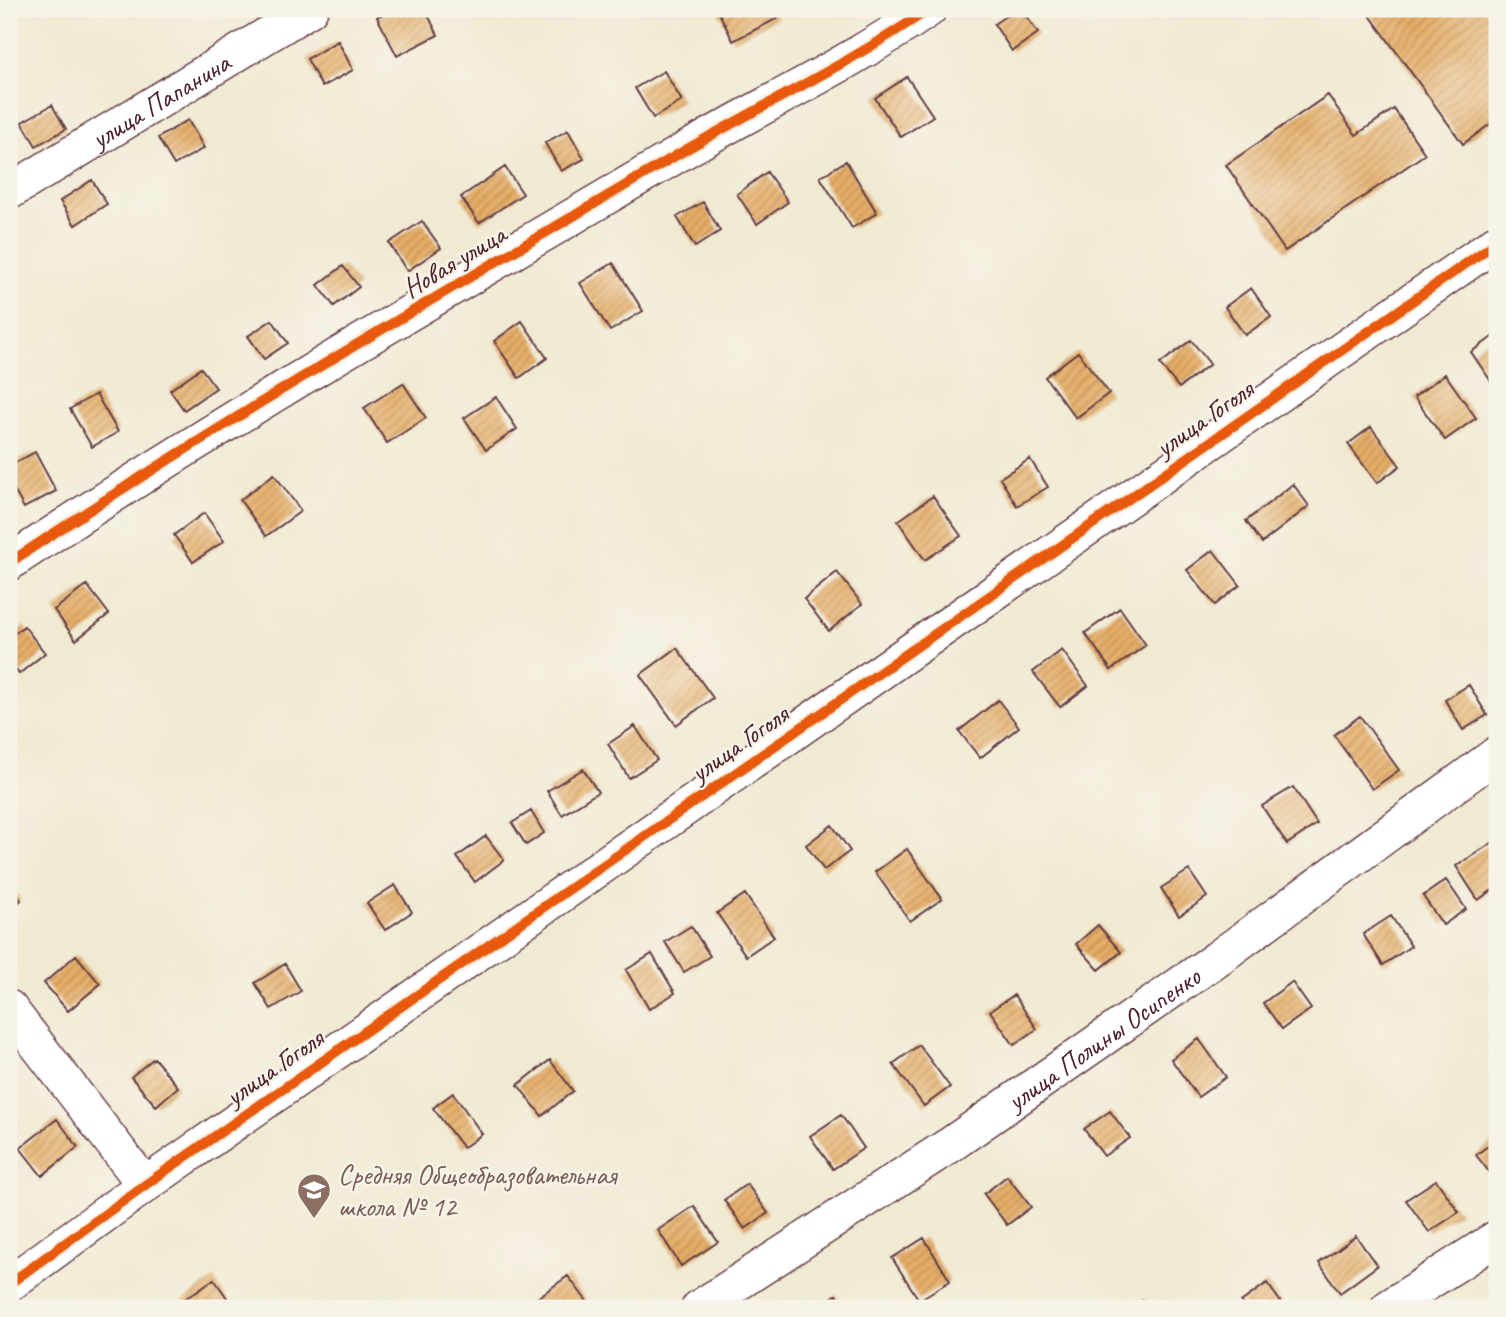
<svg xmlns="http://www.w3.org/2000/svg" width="1506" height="1317" font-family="Caveat,sans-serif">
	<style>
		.building { fill: url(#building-hatch) }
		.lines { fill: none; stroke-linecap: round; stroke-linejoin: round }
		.minor-casing { stroke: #633d44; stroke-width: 38 }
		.minor { stroke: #fff; stroke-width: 35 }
		.cycleway-casing { stroke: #f7f3e8; stroke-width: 15 }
		.cycleway { stroke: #e8590c; stroke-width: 10 }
		.labels { text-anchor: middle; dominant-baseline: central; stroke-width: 5; stroke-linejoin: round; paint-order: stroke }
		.street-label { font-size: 28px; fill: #4a1f2b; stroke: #f7f3e8 }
		.education-label { font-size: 28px; fill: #785e54; stroke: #f7f3e8; text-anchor: start }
	</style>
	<defs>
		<pattern id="building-hatch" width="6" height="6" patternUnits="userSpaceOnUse" patternTransform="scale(1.75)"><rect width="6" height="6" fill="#e6ae68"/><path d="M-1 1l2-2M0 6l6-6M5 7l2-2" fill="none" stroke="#bc8d56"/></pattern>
	</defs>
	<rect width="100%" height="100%" fill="#f7f3e8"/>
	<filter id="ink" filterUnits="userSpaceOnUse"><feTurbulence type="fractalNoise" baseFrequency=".0143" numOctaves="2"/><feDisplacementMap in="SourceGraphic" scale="14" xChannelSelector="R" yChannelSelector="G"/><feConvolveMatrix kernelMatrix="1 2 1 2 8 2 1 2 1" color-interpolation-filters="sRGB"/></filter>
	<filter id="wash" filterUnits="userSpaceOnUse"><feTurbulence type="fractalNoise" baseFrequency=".00686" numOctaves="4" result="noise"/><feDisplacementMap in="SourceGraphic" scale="28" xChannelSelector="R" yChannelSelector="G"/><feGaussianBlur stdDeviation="1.57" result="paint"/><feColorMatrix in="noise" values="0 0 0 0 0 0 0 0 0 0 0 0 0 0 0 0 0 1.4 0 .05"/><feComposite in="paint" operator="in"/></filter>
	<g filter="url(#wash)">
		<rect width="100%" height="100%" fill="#f0ead3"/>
		<g id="blocks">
			<path class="building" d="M393,9h32l13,26 -41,21 -20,-39z
				M717,9h57l4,9 -45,23z
				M1016,9h5l17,24 -26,18 -18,-27z
				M1377,9h120v110l-34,25 -94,-130z
				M338,41l15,29 -31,17 -15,-28z
				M664,71l18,30 -29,17 -18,-30z
				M907,77l26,39 -32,21 -26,-39z
				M1328,95l28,40 38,-26 31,45 -140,97 -59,-86z
				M52,105l14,24 -30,17 -14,-24z
				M188,120l16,28 -30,17 -16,-27z
				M568,130l16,29 -23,12 -16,-28z
				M846,161l31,52 -25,15 -32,-51z
				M505,167l18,27 -44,29 -18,-26z
				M767,172l21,30 -31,22 -20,-30z
				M92,180l15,24 -32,21 -15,-24z
				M703,202l17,29 -25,16 -18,-30z
				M422,221l19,27 -34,23 -18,-28z
				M613,263l30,48 -33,20 -30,-48z
				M343,266l16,21 -25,19 -16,-21z
				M1251,288l20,29 -26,18 -20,-28z
				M272,320l16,23 -24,16 -16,-23z
				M522,321l25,37 -28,20 -25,-37z
				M1497,334v56l-26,-38z
				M1191,340l19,24 -31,24 -19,-24z
				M1078,352l31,41 -33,25 -31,-41z
				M201,368l15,20 -32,22 -14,-20z
				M1445,374l31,44 -31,22 -31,-43z
				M403,383l23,35 -39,25 -23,-35z
				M96,394l22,38 -26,15 -22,-38z
				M496,397l21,32 -31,21 -22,-32z
				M1371,427l29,39 -23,17 -29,-39z
				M35,452l21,39 -32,17 -15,-27v-15z
				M1030,459l18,28 -31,19 -17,-28z
				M274,474l27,37 -35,25 -26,-36z
				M1293,484l16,22 -47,37 -16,-22z
				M933,496l28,40 -36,24 -27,-39z
				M204,513l20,28 -31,21 -19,-27z
				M1213,550l27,35 -25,20 -28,-35z
				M837,572l25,32 -33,27 -25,-32z
				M87,585l22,29 -33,26 -22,-30z
				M1120,608l26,37 -35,25 -26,-37z
				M24,626l21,27 -26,21 -10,-13v-23z
				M677,648l36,50 -37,27 -36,-50z
				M1062,650l26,36 -28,21 -27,-35z
				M1469,685l18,30 -24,15 -18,-30z
				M998,700l21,27 -39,31 -21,-27z
				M1360,716l39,54 -27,19 -38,-54z
				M635,726l22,34 -28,18 -21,-34z
				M583,769l15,23 -36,23 -15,-24z
				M1293,787l24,37 -30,20 -25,-38z
				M531,811l13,22 -18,12 -14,-22z
				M832,825l18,26 -26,19 -18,-25z
				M486,836l18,24 -29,22 -18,-25z
				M1495,841l2,46 -19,13 -22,-34z
				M907,849l35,50 -32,22 -35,-49z
				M1189,870l18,27 -28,19 -18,-28z
				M1446,880l20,29 -23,16 -20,-29z
				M9,883l12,17 -12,10z
				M395,885l17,27 -27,18 -18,-27z
				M745,894l29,43 -28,19 -29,-43z
				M1391,916l20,30 -28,19 -20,-31z
				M1098,925l23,27 -22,18 -23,-26z
				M691,926l19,30 -26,16 -19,-30z
				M652,954l23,39 -26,16 -23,-39z
				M76,955l24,29 -32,27 -24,-28z
				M285,964l16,27 -30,18 -16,-26z
				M1292,982l19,27 -29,20 -19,-26z
				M1014,995l23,34 -23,16 -24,-34z
				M1199,1039l27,38 -28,20 -27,-38z
				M919,1045l31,42 -26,19 -31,-42z
				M154,1058l24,29 -22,19 -25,-29z
				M550,1060l23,31 -31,25 -24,-31z
				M453,1093l29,41 -19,14 -30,-40z
				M1110,1111l20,27 -26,18 -20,-27z
				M841,1115l23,33 -31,21 -23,-33z
				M57,1119l21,28 -36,29 -22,-28z
				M1497,1139v43l-21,-27z
				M1007,1176l24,31 -24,18 -23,-31z
				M1436,1180l23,32 -30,20 -23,-32z
				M747,1184l21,29 -23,16 -21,-29z
				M694,1206l24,36 -37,24 -23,-36z
				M1356,1236l21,30 -37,27 -21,-30z
				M924,1238l26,43 -31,19 -27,-42z
				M568,1276l24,32h-54l-5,-7z
				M214,1279l20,29h-62z
				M1267,1283l18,25h-40l-4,-6z
				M836,1295l9,13h-28z
				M1143,1300l6,8h-19z"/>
		</g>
	</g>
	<g filter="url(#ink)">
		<use href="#blocks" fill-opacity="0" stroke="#633d44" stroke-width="2"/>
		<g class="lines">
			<g class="minor-casing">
				<g id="minor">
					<path id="s1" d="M9,192l301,-183"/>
					<path d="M9,563c218,-146 447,-277 673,-411 82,-48 169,-89 247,-143"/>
					<path d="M9,1008l136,177"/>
					<path d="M9,1284l136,-99 1352,-943"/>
					<path id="s2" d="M699,1308l251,-163 268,-187 279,-204"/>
					<path d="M1388,1308l109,-70"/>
				</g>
			</g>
			<use href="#minor" class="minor"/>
			<g class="cycleway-casing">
				<path id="cycleway" d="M9,563c218,-146 447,-277 673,-411 82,-48 169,-89 247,-143
					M9,1284l136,-99 1352,-943"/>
			</g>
			<use href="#cycleway" class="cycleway"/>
		</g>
	</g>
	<defs>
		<g id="school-pin" transform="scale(1.75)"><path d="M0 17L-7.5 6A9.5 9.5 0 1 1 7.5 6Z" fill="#8d6e63" stroke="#f7f3e8"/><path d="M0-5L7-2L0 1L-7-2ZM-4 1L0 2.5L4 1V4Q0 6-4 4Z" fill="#fff"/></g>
	</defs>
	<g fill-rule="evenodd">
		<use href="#school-pin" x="314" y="1190"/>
	</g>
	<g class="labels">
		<g class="street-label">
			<text stroke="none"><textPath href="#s1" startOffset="177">улица Папанина</textPath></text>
			<text transform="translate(454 261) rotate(-31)">Новая улица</text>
			<text transform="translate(1204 418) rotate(-35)">улица Гоголя</text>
			<text transform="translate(739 743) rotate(-35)">улица Гоголя</text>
			<text stroke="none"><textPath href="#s2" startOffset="486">улица Полины Осипенко</textPath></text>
			<text transform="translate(274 1067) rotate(-35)">улица Гоголя</text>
		</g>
		<g class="education-label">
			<text x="338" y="1174">Средняя Общеобразовательная<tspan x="338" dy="32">школа № 12</tspan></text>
		</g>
	</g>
	<rect width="1506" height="1317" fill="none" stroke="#f7f3e8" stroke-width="35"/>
</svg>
